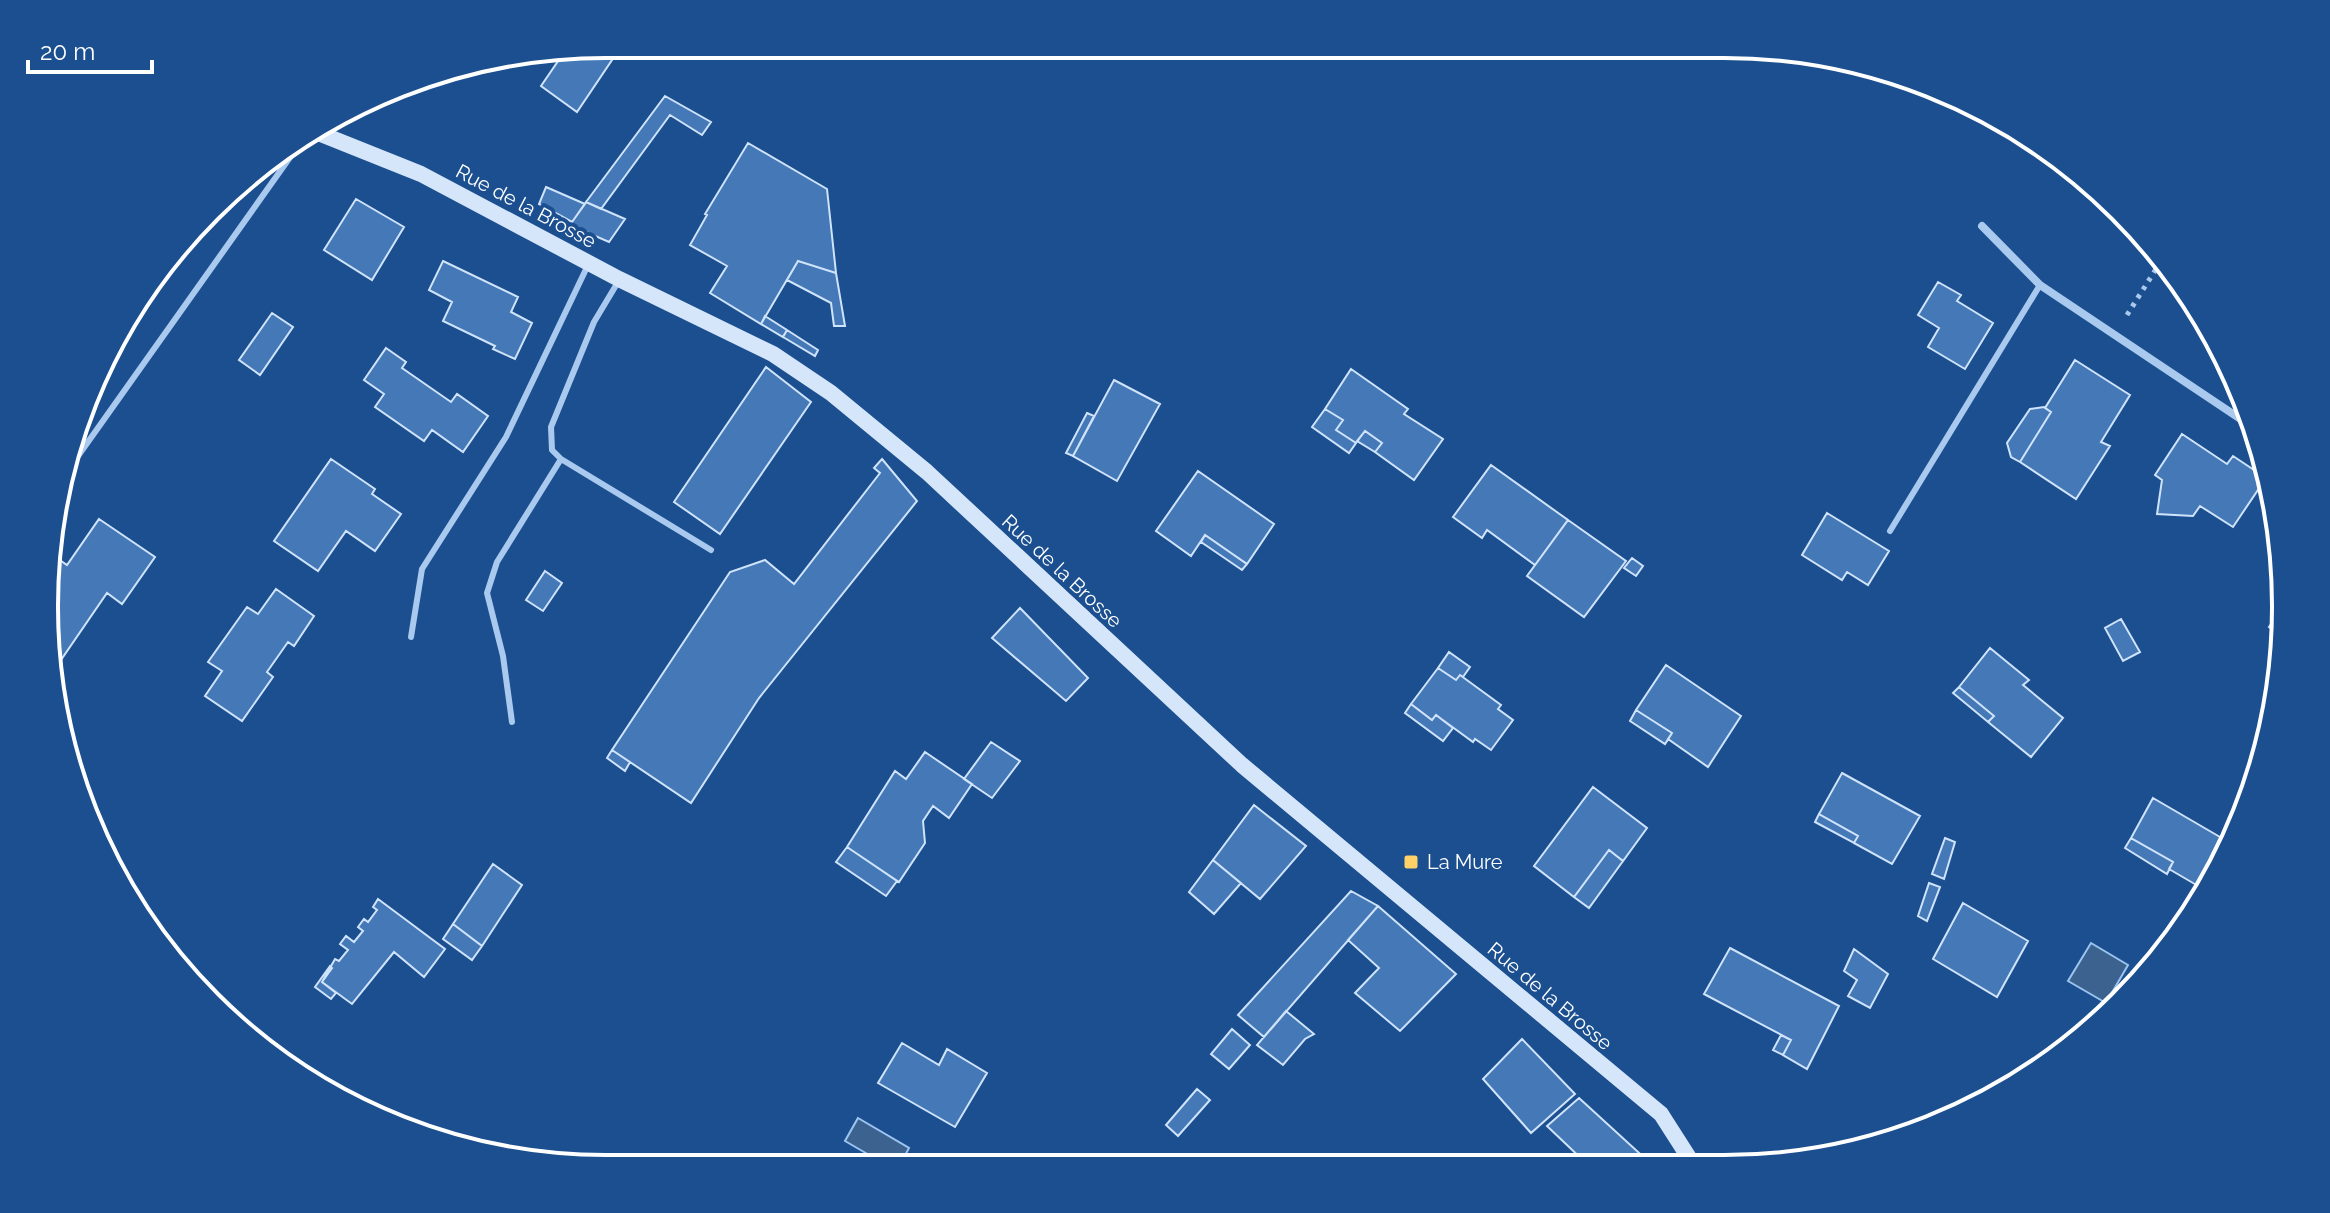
<svg xmlns="http://www.w3.org/2000/svg" width="2330" height="1213" font-family="Raleway,sans-serif">
	<style>
		.water { fill: #3c6290; stroke: #9cc4f0; stroke-width: 2 }
		.building { fill: #4478b7; stroke: #cfe3fa; stroke-width: 2 }
		.lines { fill: none; stroke-linecap: round; stroke-linejoin: round }
		.path { stroke: #a9c9ee; stroke-width: 5; stroke-dasharray: 4 6; stroke-linecap: butt }
		.lane { stroke: #a9c9ee; stroke-width: 6 }
		.street { stroke: #a9c9ee; stroke-width: 8 }
		.secondary { stroke: #d6e6fa; stroke-width: 16 }
		.poi-dot { fill: #ffd166; stroke: #1b4f8f; stroke-width: 3 }
		.labels { text-anchor: middle; dominant-baseline: central; stroke-width: 8; stroke-linejoin: round; paint-order: stroke }
		.street-label { font-size: 20px; fill: #fff; stroke: #1b4f8f }
		.poi-label { font-size: 20px; fill: #fff; stroke: #1b4f8f; text-anchor: start }
		.rim { fill: none; stroke: #fff; stroke-width: 4 }
	</style>
	<rect width="100%" height="100%" fill="#1b4f8f"/>
	<path class="water" d="M2091,943l37,22 -22,38 -38,-22z
		M858,1118l51,30 -10,19h-9l-45,-26z"/>
	<path class="building" d="M596,46l18,11 -37,55 -36,-26 24,-35z
		M665,96l46,26 -9,13 -32,-20 -69,94 -15,-7z
		M748,143l79,46 9,84 -38,-12 -37,63 -51,-31 17,-27 -37,-21 17,-30 -2,-1z
		M546,187l39,17 -13,18 -33,-18z
		M356,199l48,28 -32,53 -48,-30z
		M586,202l39,17 -16,23 -39,-17z
		M443,261l75,36 -7,15 21,11 -17,36 -22,-10 2,-3 -52,-25 9,-19 -23,-12z
		M798,261l38,12 9,53h-11l-3,-23 -44,-23z
		M1938,282l23,13 -4,6 36,22 -28,46 -37,-22 11,-19 -21,-13z
		M272,313l21,14 -33,48 -21,-15z
		M765,316l22,14 -4,7 -22,-13z
		M787,330l31,20 -3,6 -32,-19z
		M386,348l20,14 -4,6 49,34 6,-8 31,22 -25,36 -31,-22 -8,11 -49,-34 9,-13 -20,-14z
		M2075,360l55,35 -29,47 9,4 -34,53 -56,-37 31,-50 -6,-4z
		M766,367l45,35 -91,132 -46,-32z
		M1351,369l57,40 -4,5 39,25 -29,41 -39,-28 7,-9 -17,-12 -9,12 -20,-13 7,-10 -18,-11z
		M1114,380l46,24 -43,77 -44,-25z
		M2044,407l7,5 -31,50 -9,-5 -4,-14 23,-34z
		M1325,409l18,11 -7,10 20,13 -7,10 -37,-26z
		M1087,413l7,3 -21,40 -7,-3z
		M1365,431l17,12 -7,9 -18,-11z
		M2182,434l45,30 6,-8 33,22 -33,49 -33,-21 -7,10 -36,-2 5,-34 -7,-5z
		M331,459l44,30 -3,5 29,20 -26,37 -29,-20 -28,40 -44,-30z
		M882,459l35,42 -158,197 -68,105 -79,-53 118,-178 35,-12 29,24 86,-111 -6,-5z
		M1491,465l77,55 -33,45 -48,-35 -5,8 -29,-21z
		M1198,471l76,53 -27,40 -42,-29 -14,21 -35,-25z
		M1827,513l62,38 -21,34 -21,-13 -5,8 -40,-25z
		M99,519l56,38 -33,47 -15,-11 -55,80 -7,-29 9,-88 13,9z
		M1568,520l58,41 -42,56 -57,-41z
		M1205,535l42,29 -5,6 -41,-28z
		M1632,558l11,8 -7,10 -12,-8z
		M545,571l17,12 -19,28 -17,-11z
		M276,589l38,27 -20,30 -6,-4 -21,30 6,5 -31,44 -37,-25 17,-25 -14,-9 39,-55 11,7z
		M2284,605l1,33 -16,-11z
		M1020,608l68,70 -22,23 -74,-63z
		M2121,619l19,33 -17,9 -18,-33z
		M1990,648l39,32 -6,5 40,33 -32,39 -43,-35 6,-6 -35,-29z
		M1449,652l21,15 -7,10 -3,-2 -4,5 -18,-12z
		M1666,665l75,51 -33,51 -40,-28 4,-6 -36,-23z
		M1438,668l18,12 4,-5 41,30 -3,4 15,11 -22,30 -16,-11 -2,3 -37,-27 -4,5 -21,-16z
		M1959,687l35,29 -6,6 -35,-29z
		M1411,704l21,16 4,-5 17,13 -10,13 -38,-28z
		M1636,710l36,23 -7,11 -35,-23z
		M991,742l29,19 -28,37 -28,-19z
		M612,750l18,12 -5,9 -18,-13z
		M925,752l47,32 -23,34 -16,-12 -10,15 2,22 -26,39 -52,-35 48,-76 11,8z
		M1842,773l78,43 -28,48 -38,-21 4,-7 -39,-22z
		M1593,787l54,41 -24,33 -14,-11 -35,47 -40,-31z
		M2153,798l79,46 -27,46 -36,-21 4,-7 -42,-24z
		M1254,805l52,41 -46,53 -47,-39z
		M1819,814l39,22 -4,7 -39,-21z
		M1945,838l10,4 -11,37 -12,-5z
		M2131,838l42,24 -6,12 -42,-26z
		M847,847l50,34 -11,15 -50,-34z
		M1609,850l14,11 -34,47 -15,-11z
		M1213,860l28,23 -27,31 -25,-22z
		M493,864l29,21 -40,61 -29,-22z
		M1929,883l11,4 -13,34 -9,-5z
		M1351,891l27,15 -114,131 -26,-22z
		M378,899l67,50 -21,28 -30,-25 -42,52 -30,-22 13,-23 4,2 9,-11 -8,-6 6,-8 8,6 9,-11 -5,-4 6,-8 4,3 9,-12 -4,-3z
		M1963,903l65,38 -31,56 -64,-38z
		M1378,906l78,68 -56,57 -45,-38 24,-25 -31,-28z
		M453,924l29,22 -10,14 -29,-21z
		M1730,948l109,58 -32,63 -24,-14 8,-15 -87,-46z
		M1854,949l34,25 -18,34 -22,-12 9,-16 -13,-9z
		M330,966l2,2 -10,14 14,11 -5,6 -16,-12z
		M1286,1011l28,23 -9,5 -22,26 -26,-20z
		M1232,1029l18,16 -21,24 -18,-15z
		M1781,1035l10,5 -8,15 -10,-5z
		M1522,1039l53,55 -44,39 -48,-54z
		M902,1043l37,22 8,-16 40,24 -32,54 -77,-44z
		M1197,1089l13,11 -32,36 -12,-11z
		M1579,1098l70,64 1,3h-62l-41,-39z"/>
	<g class="lines">
		<path class="path" d="M2127,315l36,-57"/>
		<path class="lane" d="M618,282l-24,40 -43,105 1,23 9,9 150,91
			M61,480l242,-341
			M1890,531l150,-246
			M411,637l11,-68 84,-132 82,-172
			M512,722l-9,-66 -16,-63 10,-31 64,-103"/>
		<path class="street" d="M1982,226l58,59 217,145"/>
		<path class="secondary" d="M316,132l105,42 198,105 154,75 58,39 96,79 315,293 419,349 32,50"/>
	</g>
	<rect class="poi-dot" x="1403" y="854" width="16" height="16" rx="4"/>
	<g class="labels">
		<g class="street-label">
			<text transform="translate(526 206) rotate(28)">Rue de la Brosse</text>
			<text transform="translate(1062 571) rotate(43)">Rue de la Brosse</text>
			<text transform="translate(1550 996) rotate(40)">Rue de la Brosse</text>
		</g>
		<g class="poi-label">
			<text x="1427" y="862">La Mure</text>
		</g>
	</g>
	<path d="M0 0H2330V1213H0ZM606 58H1724A548 548 0 0 1 2272 606V607A548 548 0 0 1 1724 1155H606A548 548 0 0 1 58 607V606A548 548 0 0 1 606 58Z" fill="#1b4f8f" fill-rule="evenodd"/>
	<path class="rim" d="M606 58H1724A548 548 0 0 1 2272 606V607A548 548 0 0 1 1724 1155H606A548 548 0 0 1 58 607V606A548 548 0 0 1 606 58Z"/>
	<path d="M28 60v12h124v-12" fill="none" stroke="#ffffff" stroke-width="4"/>
	<text x="40" y="60" font-size="24" fill="#ffffff" stroke="#1b4f8f" stroke-width="6" paint-order="stroke">20 m</text>
</svg>
